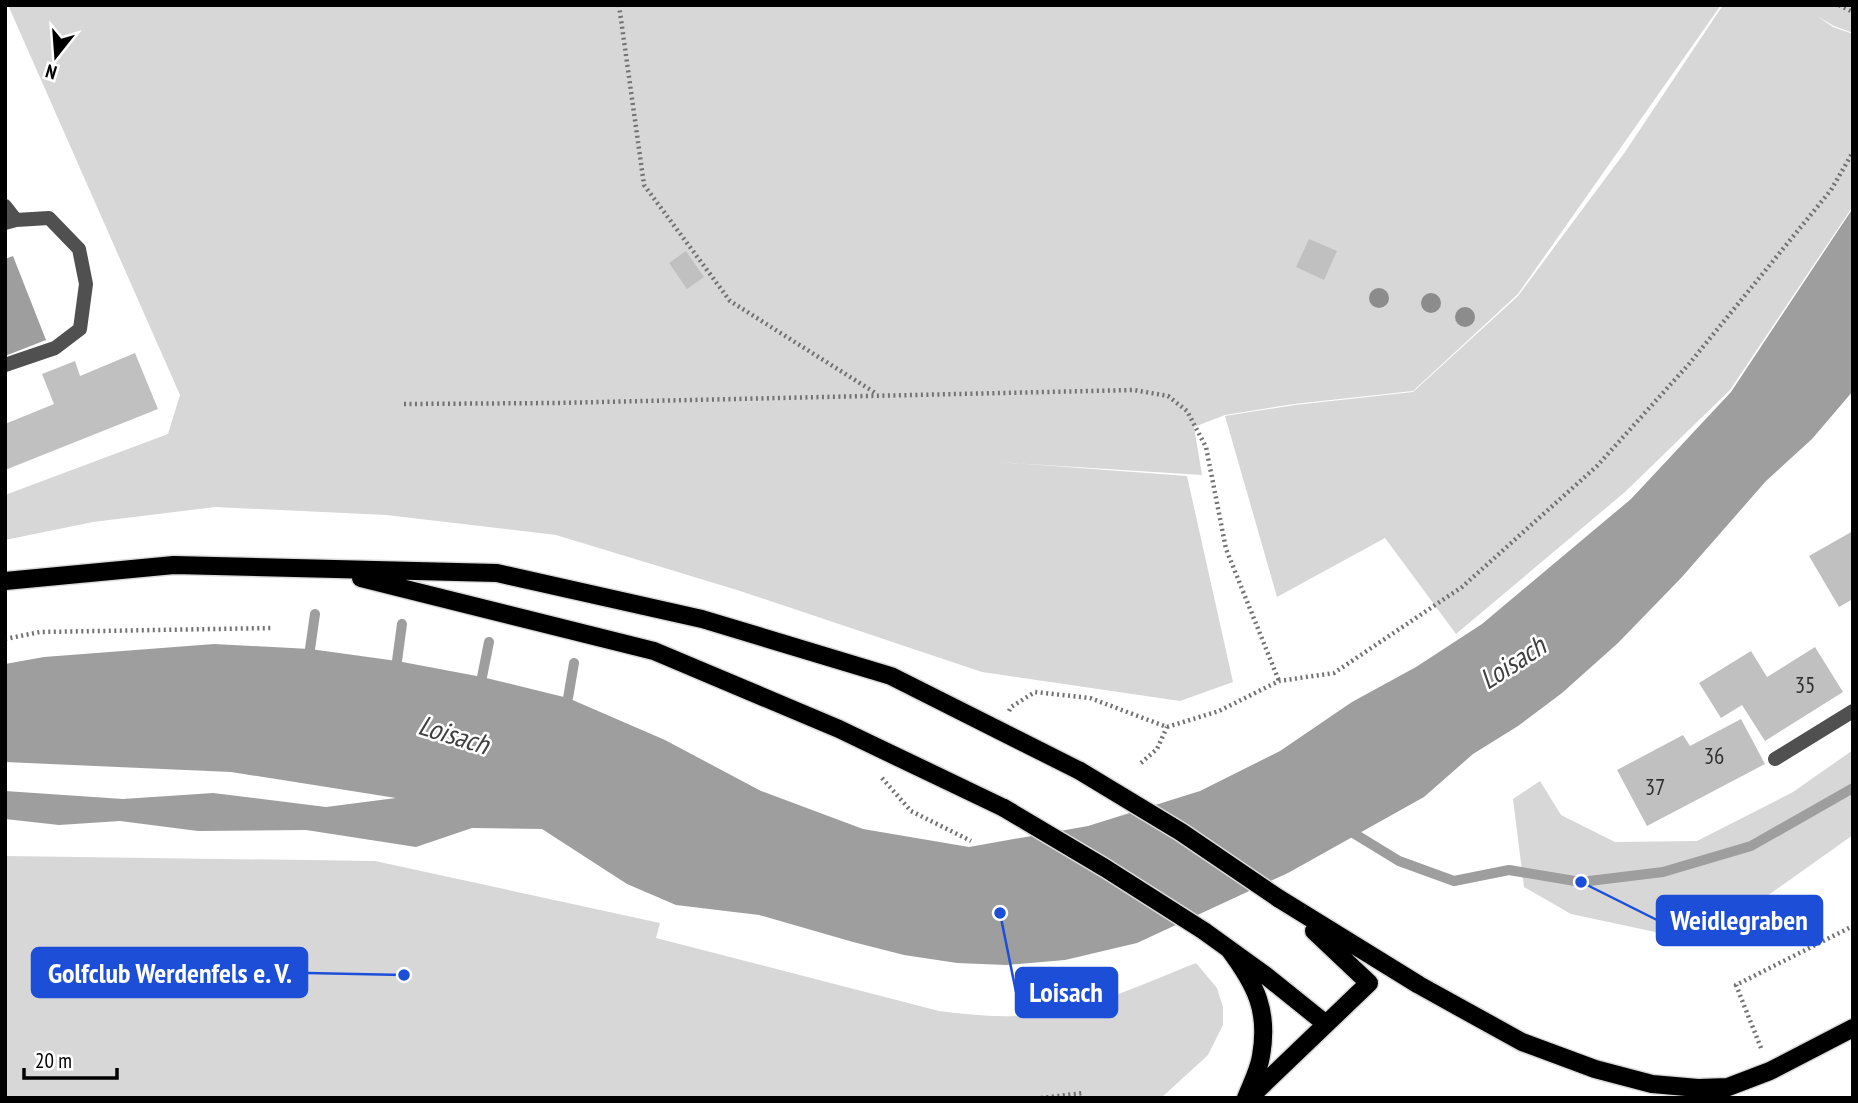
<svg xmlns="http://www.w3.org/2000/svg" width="1858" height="1103" font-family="'PT Sans Narrow',sans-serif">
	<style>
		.green { fill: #d7d7d7 }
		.water { fill: #9e9e9e }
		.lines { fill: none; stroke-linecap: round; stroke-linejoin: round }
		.stream { stroke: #9e9e9e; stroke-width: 10 }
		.building { fill: #c0c0c0 }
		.primary-casing { stroke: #dbdbdb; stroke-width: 21 }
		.path { stroke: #727272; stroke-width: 4.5; stroke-dasharray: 2 3.5; stroke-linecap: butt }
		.service { stroke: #505050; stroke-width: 14 }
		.minor { stroke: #505050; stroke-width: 14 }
		.primary { stroke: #000; stroke-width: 18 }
		.primary-bridge-casing { stroke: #dbdbdb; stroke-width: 21; stroke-linecap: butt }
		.primary-bridge { stroke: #000; stroke-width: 18 }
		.tree { fill: #8c8c8c }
		.labels { text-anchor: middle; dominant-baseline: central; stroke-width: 5; stroke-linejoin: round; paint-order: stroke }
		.number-label { font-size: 23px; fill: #303030 }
		.water-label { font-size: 28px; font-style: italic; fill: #3f3f3f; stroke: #fff }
		.leader { fill: none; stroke: #1d4ed8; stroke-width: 2.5 }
		.callout-dot { fill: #1d4ed8; stroke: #fff; stroke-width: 2.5 }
		.callout { fill: #1d4ed8; stroke: #1d4ed8; stroke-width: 2.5 }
		.callout-label { font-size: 28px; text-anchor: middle; font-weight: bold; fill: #fff }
	</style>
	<rect width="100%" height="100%" fill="#fff"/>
	<path class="green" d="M8,5h1713l-203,289 -105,97 -119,13 -69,11 -31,12 8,48 -204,-13 189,14 46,206 -53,19 -198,-29 -245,-82 -181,-55 -170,-20 -171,-8 -122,15 -88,18v-45l163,-61 12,-39z
		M1723,5h130v28l-19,-7 -17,-10 16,11 20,7v172l-123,184 -105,102 -169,142 -71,-96 -108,59 -52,-181 70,-11 118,-13 105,-96 107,-144z
		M1853,750v85l-151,107 -131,-28 -47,-27 -11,-88 27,-18 21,34 54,27 82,-1 96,-49z
		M5,856l370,5 285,62 -4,15 283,73c25,3 50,6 76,5 63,-1 123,-30 181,-53l21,25 6,19v18l-15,30 -47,43h-1156z"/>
	<path class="water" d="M1853,208v183l-41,48 -46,42 -84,96 -64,66 -56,50 -44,33 -45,28 -49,43 -136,76 -151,70 -72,17 -59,5 -49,-2 -53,-8 -51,-13 -94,-27 -83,-10 -49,-21 -85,-55 -70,-1 -56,19 -110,-17 -108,1 -78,-10 -61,4 -54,-6v-28l118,8 90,-6 113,14 70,-9 -165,-26 -226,-10v-98l39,-7 170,-13 96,5 87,12 85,16 86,21 97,42 96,51 102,38 106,18 119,-21 112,-35 80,-40 72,-49 64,-35 66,-43 149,-125 100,-107z
		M13,256l33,84 -41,16v-97z"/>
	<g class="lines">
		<path class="stream" d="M310,649l5,-35
			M397,661l5,-37
			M482,677l7,-35
			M568,698l6,-35
			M1345,828l54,33 55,20 55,-11 72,12 82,-10 88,-26 102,-58"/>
	</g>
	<path class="building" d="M1309,239l28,12 -13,29 -28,-13z
		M686,251l18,26 -17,12 -18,-26z
		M135,353l23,56 -153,61v-46l49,-20 -12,-30 33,-13 5,15z
		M1853,531v68l-14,8 -30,-51z
		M1815,647l28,45 -78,49 -23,-36 -21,13 -22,-35 52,-32 16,26z
		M1741,719l24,45 -118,62 -30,-56 66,-35 7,11z"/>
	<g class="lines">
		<g class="primary-casing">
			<path id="primary" d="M361,578l293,73 185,78 165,79
				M5,581l169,-16 323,8 205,46 189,57 189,95
				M1278,898l141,87 103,57 73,27 57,15 46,4 30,-1 42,-16 83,-43
				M1204,931l61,44 61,49
				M1229,949c27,36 40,62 32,107 -2,14 -10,29 -15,42
				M1249,1098l120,-115 -55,-52"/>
		</g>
		<path class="path" d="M619,5l25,180 86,116 147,93
			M1839,5l14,7
			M404,404l153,-1 577,-13 34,6 19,15 19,36 20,102 53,132
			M5,639l35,-7 233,-4
			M1009,711l2,-4 24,-15 55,6 77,29 52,-16 60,-30 55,-8 128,-86 135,-121 92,-102 142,-174 22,-38
			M1141,763l16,-14 10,-22
			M882,778l29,33 60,30
			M1761,1048l-25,-63 117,-59
			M1041,1098l43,-5"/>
		<path class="service" d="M5,206l11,14
			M5,223l11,-3 33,-2 30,31 7,35 -6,45 -25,19 -50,17"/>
		<path class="minor" d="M1775,759l78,-48"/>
		<use href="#primary" class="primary"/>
		<g class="primary-bridge-casing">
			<path id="primary-bridge" d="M1080,771l101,61 97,66
				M1004,808l101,60 99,63"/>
		</g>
		<use href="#primary-bridge" class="primary-bridge"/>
	</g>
	<g class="tree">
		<circle cx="1379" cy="298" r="10"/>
		<circle cx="1431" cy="303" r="10"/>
		<circle cx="1465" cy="317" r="10"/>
	</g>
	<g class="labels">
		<g class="number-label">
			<text x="1805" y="684">35</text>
			<text x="1714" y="755">36</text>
			<text x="1655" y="786">37</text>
		</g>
		<g class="water-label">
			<text transform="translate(1512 662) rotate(-33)">Loisach</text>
			<text transform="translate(454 734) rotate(17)">Loisach</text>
		</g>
	</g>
	<path class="leader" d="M1581 882L1657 920M404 975L307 973M1000 913L1016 992"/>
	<g class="callout-dot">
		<circle cx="1581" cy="882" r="7"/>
		<circle cx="404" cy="975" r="7"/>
		<circle cx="1000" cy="913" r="7"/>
	</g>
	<g class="callout">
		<rect x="1657" y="896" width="165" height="49" rx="7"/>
		<rect x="32" y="948" width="275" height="49" rx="7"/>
		<rect x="1016" y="968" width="101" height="49" rx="7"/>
	</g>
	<g class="callout-label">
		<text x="1739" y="930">Weidlegraben</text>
		<text x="170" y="983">Golfclub Werdenfels e. V.</text>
		<text x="1066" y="1002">Loisach</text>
	</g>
	<rect width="1858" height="1103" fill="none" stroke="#000000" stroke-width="14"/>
	<g transform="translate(56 56) rotate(197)" stroke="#ffffff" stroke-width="5" paint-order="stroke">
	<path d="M0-5L12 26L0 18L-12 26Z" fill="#000000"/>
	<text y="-10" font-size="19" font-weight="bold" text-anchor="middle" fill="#000000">N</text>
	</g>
	<path d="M24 1068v10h93v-10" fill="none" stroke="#000000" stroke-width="3.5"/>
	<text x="35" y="1068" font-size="21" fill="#000000" stroke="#ffffff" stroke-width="5" paint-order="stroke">20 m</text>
</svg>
